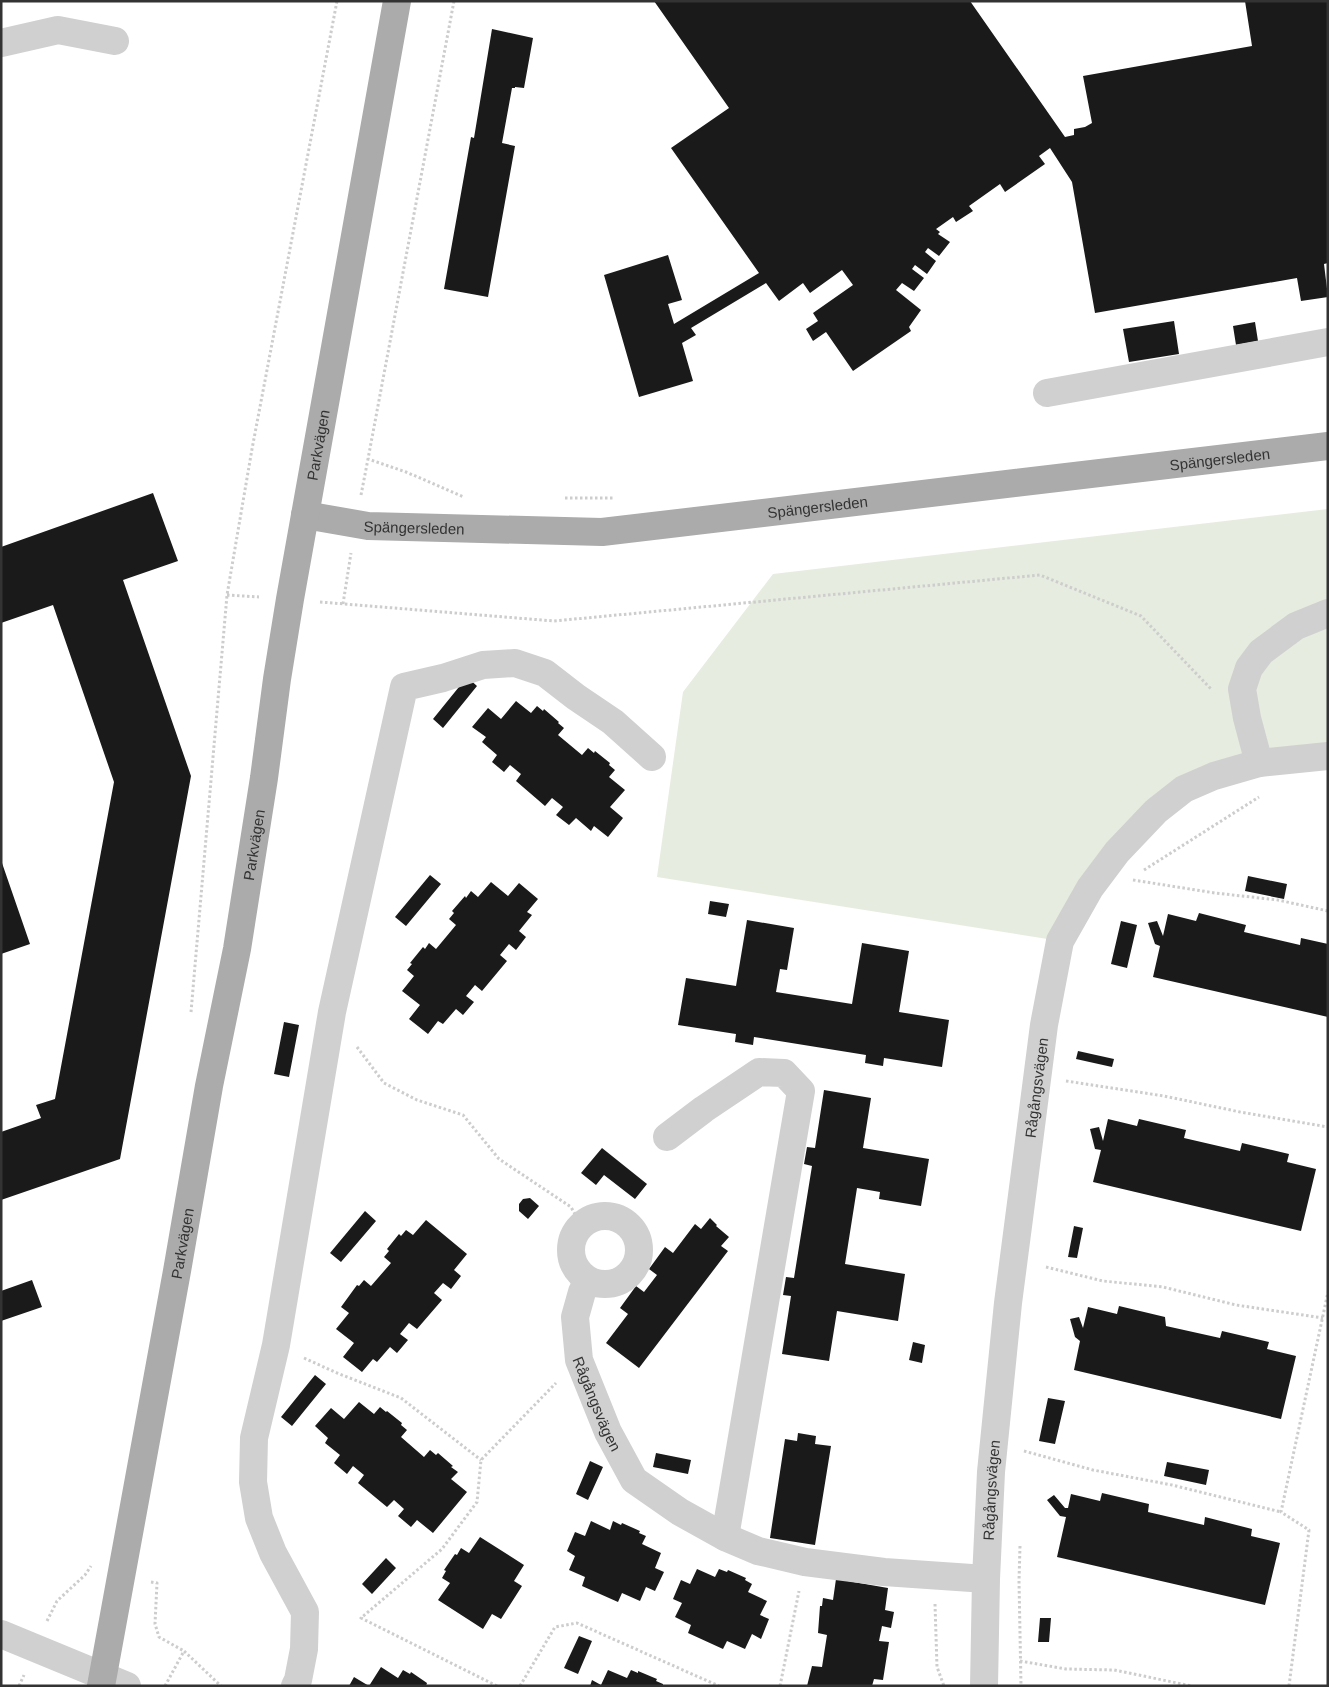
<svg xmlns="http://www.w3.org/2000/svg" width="1329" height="1687" font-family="Arial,sans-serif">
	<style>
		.green { fill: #e6ecdf }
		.building { fill: #1a1a1a }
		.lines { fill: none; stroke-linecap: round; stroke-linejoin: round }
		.path { stroke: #cdcdcd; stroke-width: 3; stroke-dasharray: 2.5 2.5; stroke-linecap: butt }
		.minor { stroke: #d0d0d0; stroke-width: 28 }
		.major { stroke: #ababab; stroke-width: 28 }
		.labels { text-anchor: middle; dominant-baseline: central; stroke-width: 5; stroke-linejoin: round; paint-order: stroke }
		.street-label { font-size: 15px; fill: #333; stroke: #fff }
	</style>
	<rect width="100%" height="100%" fill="#fff"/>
	<path class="green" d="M1328,509v247l-144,33 -124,152 -403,-64 26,-185 90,-118z"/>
	<path class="building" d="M654,1h316l95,136 9,-2v-6l11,-2 7,-4 -9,-47 169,-30 -7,-45h83v262l-4,1 4,33 -27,4 -4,-23 -202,35 -23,-131 -22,-34 -11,8 6,8 -40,28 -5,-8 -31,22 4,5 -17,11 -3,-5 -17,12 4,3 -2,2 12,8 -11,14 -11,-8 -3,4 11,9 -9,13 -12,-9 -3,4 12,9 -10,13 -12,-8 -6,7 25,20 -12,17 2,4 -58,40 -27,-39 -13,9 -7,-12 12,-8 -5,-8 40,-28 -11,-15 -32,23 -7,-10 -24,18 -13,-18 -75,45 5,7 -14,8 11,38 -54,16 -35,-122 64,-20 14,45 -14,4 6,20 85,-51 -88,-125 58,-40z
		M492,29l41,9 -9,50 -9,-1v1h-3l-10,55 13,3 -27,151 -44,-8 27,-152 3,1z
		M1174,321l5,33 -50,8 -6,-33z
		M1255,322l3,19 -22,4 -3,-19z
		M153,493l25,68 -55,19 68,196 -71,383 -119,41v-68l40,-14 -5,-13 19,-6 59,-317 -61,-177 -52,18v-76z
		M467,677l10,9 -34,42 -10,-9z
		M516,701l15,12 6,-7 6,5 1,-2 15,13 -1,1 6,5 -6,7 24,20 6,-7 6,5 1,-2 15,12 -1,2 6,5 -6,7 16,13 -15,17 13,11 -15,19 -14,-11 -3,5 -15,-13 -7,7 -13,-10 7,-8 -11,-9 -7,8 -29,-25 5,-7 -11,-9 -6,7 -12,-10 5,-7 -15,-13 4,-5 -14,-10 16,-19 13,11z
		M2,863l28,81 -29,10v-90z
		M430,875l11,9 -35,42 -11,-9z
		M1248,876l39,8 -3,15 -39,-8z
		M491,882l17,14 11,-13 19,16 -11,13 5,3 -13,16 7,6 -10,13 -7,-6 -9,11 7,6 -25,30 -7,-6 -9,11 8,6 -11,13 -7,-6 -13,15 -5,-3 -10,13 -19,-15 11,-14 -18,-14 12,-15 -7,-6 5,-6 -2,-1 13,-16 2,2 4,-6 7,6 20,-24 -7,-6 5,-6 -2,-2 13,-15 1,2 5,-7 7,6z
		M710,901l19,3 -3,13 -18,-3z
		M1199,913l47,12 -2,7 56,13 1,-7 27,6v73l-175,-40 7,-31 -5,-2 -7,-21 9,-2 6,15 5,-22 28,7z
		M747,920l47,8 -7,42 -7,-1 -4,23 76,12 10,-61 47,8 -10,61 50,8 -7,47 -58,-9 -1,8 -18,-3 1,-8 -112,-18 -1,8 -18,-3 1,-8 -58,-9 8,-47 50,8z
		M1121,921l16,4 -10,43 -16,-4z
		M284,1022l15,3 -10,52 -15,-3z
		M1078,1051l36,8 -2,8 -36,-8z
		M824,1090l47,8 -8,50 66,11 -8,47 -42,-7 1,-7 -23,-4 -12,76 60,10 -7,47 -61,-10 -8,50 -47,-7 9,-58 -8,-1 3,-18 8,1 18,-112 -8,-2 3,-17 8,1z
		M1108,1119l29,7 2,-7 47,11 -2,8 56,13 2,-8 47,11 -2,8 29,7 -15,62 -208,-49 8,-32 -6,-1 -5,-20 9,-2 4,14z
		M602,1148l45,36 -12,15 -31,-24 -8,10 -15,-12z
		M530,1198l9,8 -11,13 -9,-8v-7l4,-5z
		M365,1211l11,10 -35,41 -11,-9z
		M710,1218l7,7 -1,1 13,11 -8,9 7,5 -89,117 -33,-25 22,-29 -8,-6 16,-22 8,6 13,-17 -8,-6 16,-22 8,6 22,-29 6,5z
		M426,1220l41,34 -13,16 7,6 -10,13 -8,-6 -9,10 8,7 -25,29 -8,-6 -9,11 8,6 -11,13 -7,-6 -13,15 -4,-3 -11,13 -19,-15 11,-14 -18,-14 13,-16 -8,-6 16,-22 2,1 5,-6 7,6 20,-23 -7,-6 5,-6 -2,-2 12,-15 2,2 5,-6 7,5z
		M1074,1226l9,2 -6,30 -9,-1z
		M32,1280l10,27 -41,14v-30z
		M1119,1306l46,11 1,9 54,12 2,-7 47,11 -2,7 29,7 -15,63 -207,-49 6,-29 -5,-4 -5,-18 9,-2 4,11 5,-21 29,7z
		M913,1342l12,3 -3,18 -13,-3z
		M315,1375l11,9 -34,42 -11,-9z
		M1048,1398l17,3 -10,43 -16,-3z
		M359,1402l15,12 6,-7 6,5 1,-1 15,12 -1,2 6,5 -6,7 23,20 6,-7 6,5 2,-2 15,13 -2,1 7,5 -7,7 16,13 -34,41 -16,-13 -6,7 -13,-11 6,-7 -10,-9 -7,7 -29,-24 6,-8 -11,-9 -6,8 -13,-11 6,-8 -15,-12 3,-5 -13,-12 16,-18 13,11z
		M798,1433l18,3 -1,8 16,2 -16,99 -45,-7 15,-99 12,2z
		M656,1453l35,7 -3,14 -35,-7z
		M590,1461l13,6 -15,33 -12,-6z
		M1167,1462l42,8 -3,15 -42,-9z
		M1102,1493l47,11 -1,8 56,13 1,-8 47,12 -1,7 29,7 -15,62 -208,-48 9,-40 -6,-1 -13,-16 7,-5 11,13h3l3,-14 29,7z
		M591,1521l19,9 3,-9 8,4 1,-2 18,8 -1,2 7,3 -4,8 19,9 -6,15 9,4 -9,19 -9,-4 -6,14 -18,-8 -4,9 -36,-16 3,-9 -16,-7 6,-14 -8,-5 8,-19 10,4z
		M480,1537l44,28 -10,16 8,5 -21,33 -9,-5 -9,15 -45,-29 12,-17 -8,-5 4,-7 -2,-1 11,-16 2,1 4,-7 8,5z
		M386,1558l10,10 -24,26 -10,-10z
		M697,1569l18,8 4,-8 8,3 1,-2 18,8 -1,2 7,4 -4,8 19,9 -7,14 9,4 -8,20 -9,-5 -7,15 -18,-8 -4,8 -35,-16 3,-8 -16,-8 7,-14 -9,-4 8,-19 9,4z
		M836,1579l52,9 -3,22 9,2 -3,16 -9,-2 -3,15 10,1 -6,38 -9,-1 -2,7h-65l5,-20 10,1 5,-32 -9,-2 2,-27h2l1,-8 10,2z
		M1040,1618h11l-2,24h-11z
		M579,1636l13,5 -14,33 -14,-6z
		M381,1667l17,11 5,-8 7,4 1,-2 16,11 -1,3h-57z
		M608,1670l19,8 4,-8 7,3v-2l19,8 -1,2 7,3v2h-73l2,-6 9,5z
		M354,1677l15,9h-20z"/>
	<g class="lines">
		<path class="path" d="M454,1l-86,458 38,13 58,25
			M361,495l7,-36
			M565,498h49
			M227,595l32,2
			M320,602l234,19 486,-46 101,41 71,74
			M343,604l8,-51
			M1144,870l115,-73
			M1133,880l82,13 63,7 50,11
			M191,1012l36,-417 25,-146 85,-448
			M357,1047l27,36 33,17 46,15 36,44 72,48 10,18
			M1066,1081l98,15 76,16 88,15
			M1046,1267l57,14 60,6 73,18 87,13
			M304,1358l33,15 64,25 80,62
			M1024,1451l69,19 79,15 109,27
			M1020,1546l-1,35 2,105
			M151,1582l6,1 -2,41 4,13 25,14
			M935,1604l2,63 7,19
			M47,1621l10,-20 28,-26 6,-9
			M1020,1661l46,8 48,1 78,16
			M19,1686l5,-11
			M165,1686l19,-35 37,35
			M497,1686l-136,-68 81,-69 35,-47 4,-42 75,-77
			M520,1686l35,-59 22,-4 142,63
			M780,1686l19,-95
			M1289,1686l20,-156 -28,-18 47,-220"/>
		<g class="minor">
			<path d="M1,43l57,-13 57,11"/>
			<path d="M1047,393l281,-51"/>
			<path d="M1259,763l-12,-45 -5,-29 7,-21 12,-16 35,-26 32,-13"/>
			<path d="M667,1137l37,-28 55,-37 25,1 17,18 -76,446"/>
			<circle cx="605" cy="1250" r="34"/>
			<path id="s1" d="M588,1281l-6,11 -7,25 4,43 29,72 26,48 46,32 45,25 33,14 47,11 79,10 102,7"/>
			<path d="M1,1634l126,52"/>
			<path d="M295,1686l3,-6 6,-31 1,-37 -32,-59 -14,-35 -6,-36 1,-44 22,-93 56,-333 72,-325 39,-9 40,-13 32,-2 30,10 31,24 37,25 39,35"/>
			<path id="s2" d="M984,1686l2,-107 5,-107 17,-169 19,-146 17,-132 16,-84 30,-53 27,-36 39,-41 28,-22 30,-13 45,-13 69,-7"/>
		</g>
		<g class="major">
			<path id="s3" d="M305,515l63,11 234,6 726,-86"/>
			<path id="s4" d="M101,1686l76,-415 32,-185 28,-137 27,-171 13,-99 13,-80 107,-598"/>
		</g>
	</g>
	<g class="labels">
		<g class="street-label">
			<text stroke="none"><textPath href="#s4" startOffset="1260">Parkvägen</textPath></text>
			<text stroke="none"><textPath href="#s3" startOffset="920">Spängersleden</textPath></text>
			<text stroke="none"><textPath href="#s3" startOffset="515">Spängersleden</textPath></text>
			<text stroke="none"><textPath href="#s3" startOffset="110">Spängersleden</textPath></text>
			<text stroke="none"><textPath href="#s4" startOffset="855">Parkvägen</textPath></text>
			<text stroke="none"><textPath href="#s2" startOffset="601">Rågångsvägen</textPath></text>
			<text stroke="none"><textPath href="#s4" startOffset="450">Parkvägen</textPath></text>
			<text stroke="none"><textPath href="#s1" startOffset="129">Rågångsvägen</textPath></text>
			<text stroke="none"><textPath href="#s2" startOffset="196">Rågångsvägen</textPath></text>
		</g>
	</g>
	<rect width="1329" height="1687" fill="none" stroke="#333333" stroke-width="5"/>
</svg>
